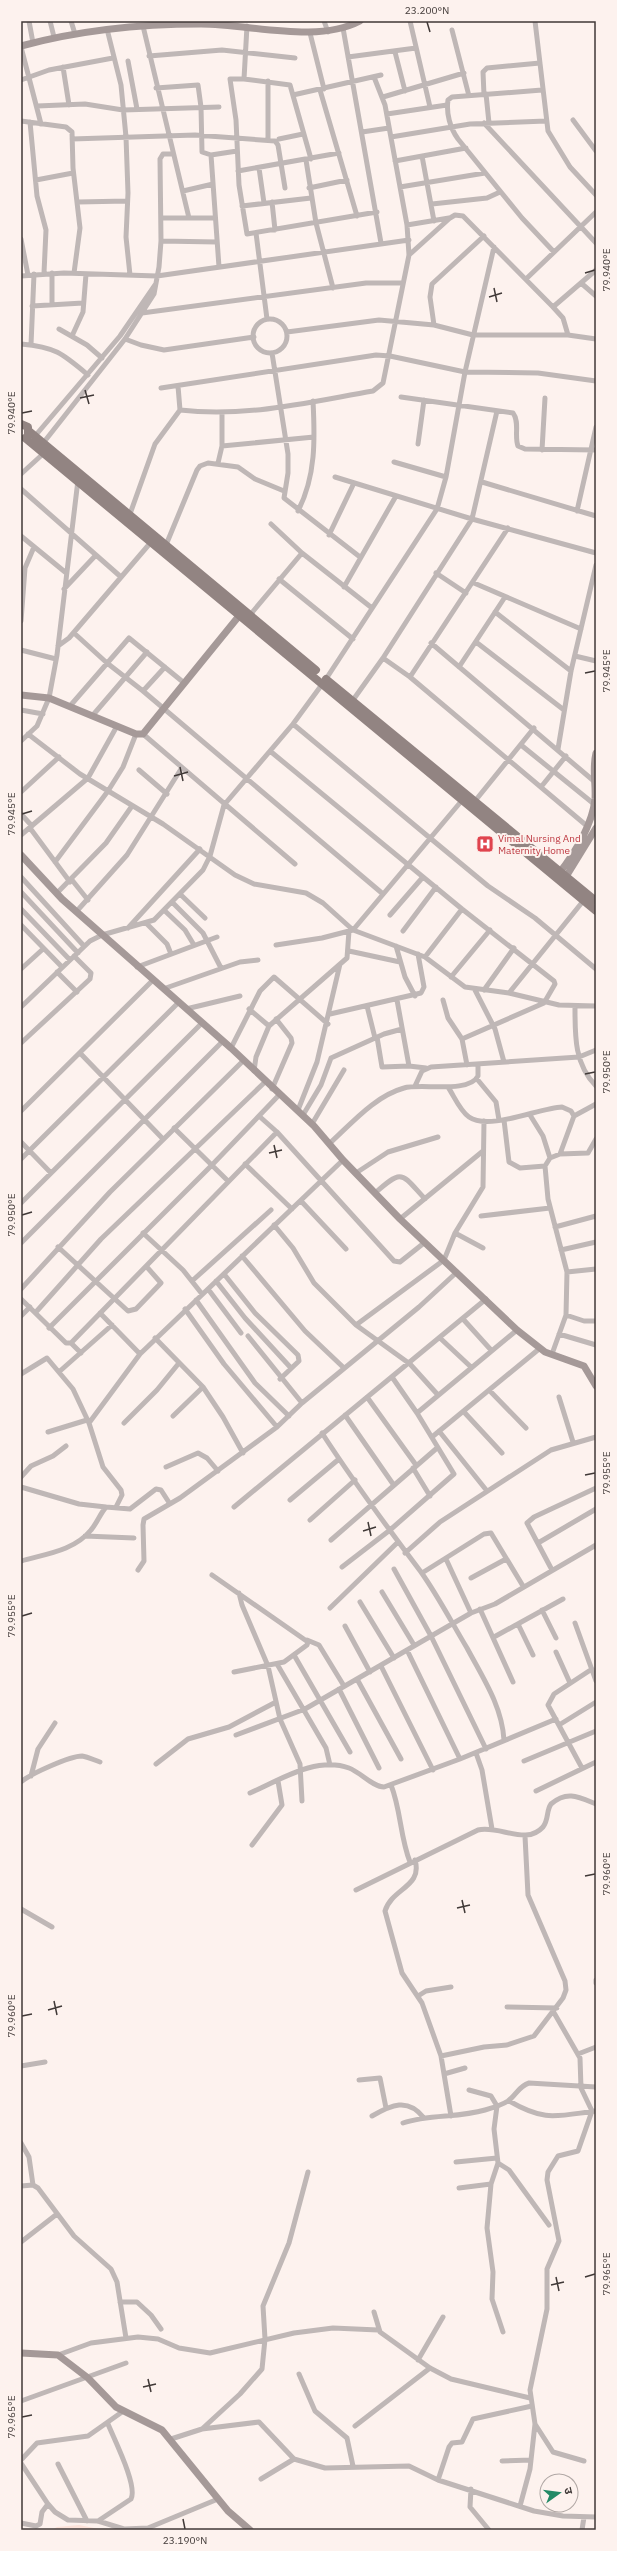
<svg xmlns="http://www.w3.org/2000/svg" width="617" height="2551" font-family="'IBM Plex Sans','Noto Sans Devanagari',sans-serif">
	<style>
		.built { fill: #fce2d9 }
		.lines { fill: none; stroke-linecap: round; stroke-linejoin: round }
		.street { stroke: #bfb7b6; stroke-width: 5 }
		.secondary { stroke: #a59998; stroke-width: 7 }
		.primary { stroke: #928482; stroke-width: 8 }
		.ticks { fill: none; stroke: #403937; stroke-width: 1.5 }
		.labels { text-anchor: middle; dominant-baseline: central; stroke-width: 4; stroke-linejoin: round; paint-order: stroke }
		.health-label { font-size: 10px; fill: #be3a42; stroke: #fdf2ee; text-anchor: start }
		.neatline { fill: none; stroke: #403937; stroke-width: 1.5 }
		.ticks-label { font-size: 10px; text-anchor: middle; fill: #403937 }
	</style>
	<rect width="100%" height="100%" fill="#fdf2ee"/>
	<path class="built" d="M79,2525l25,5h-52l5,-3z"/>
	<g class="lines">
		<path class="street" d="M29,21l4,22
			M50,21l4,16
			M71,21l4,13
			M324,21l4,11
			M410,21l20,86
			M535,21l13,110 22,36 26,28
			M143,26l46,192
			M343,28l38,215
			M107,29l14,56 5,52 2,56 -2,44 4,38
			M452,30l17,66
			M310,33l14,56
			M21,47l20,77
			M395,52l10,39
			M149,56l73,-6 73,8
			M348,57l68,-9
			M128,61l9,48
			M63,67l6,38
			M244,79l3,-53
			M21,80l28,-10 64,-12
			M268,81v58
			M156,88l42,-3 3,22 1,45 9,3 26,-4
			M320,90l37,126
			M542,90l-90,7 -4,3c-2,13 2,28 10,39l64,79 32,34
			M486,94l3,29
			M293,95l88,-20
			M484,95l-1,-23 4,-4 53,-5
			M383,97l81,-24
			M37,106l48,-2 38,6 96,-3
			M387,114l60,-9
			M573,120l23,31
			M21,121l45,6 6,5 1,36 7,60 -6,45
			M30,122l7,74 9,34 -2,43
			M484,123l112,120
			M362,132l27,-4
			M391,137l79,-13 76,-3
			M72,139l123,-4 80,6 3,4 7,43
			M279,139l24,-5
			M211,155l8,112
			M422,156l12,65
			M311,159l-21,-74 -46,-6h-14l6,41 3,65 8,49 130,-22
			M306,160l10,63 17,65
			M395,161l71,-13
			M259,168l5,35
			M238,171l101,-18
			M36,180l37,-7
			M400,187l85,-14
			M309,188l38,-8
			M183,191l30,-7
			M78,202l49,-1
			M272,202l3,28
			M432,204l55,-6 13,-6
			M242,206l69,-8
			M162,218h53
			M407,225l42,-7
			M256,233l11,86
			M21,239l7,36
			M161,241l56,1
			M409,255l41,-37 5,-3 8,1 90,91 10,11 5,17
			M52,273v32
			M21,276l43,-3 93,3 252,-36
			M526,279l70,-67
			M581,283l15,13
			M32,306l51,-3
			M553,307l43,-37
			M142,313l224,-30h37
			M253 336a17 17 0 1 1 34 0a17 17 0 1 1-34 0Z
			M434,325l-4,-28 2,-13 52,-48
			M59,329l28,16 15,13
			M287,332l92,-12 55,5 39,10h95l28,4
			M72,336l11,-24 3,-38
			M125,339l16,6 23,5 90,-13
			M21,344c34,3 41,9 67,31
			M31,345l3,-71
			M272,353l16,101v19l-4,25 76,59
			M161,388l215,-33 14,1 75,16 73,1 58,8
			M401,397l112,16c7,9 1,23 5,33l7,3 71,1
			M180,410c65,8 129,-8 193,-19l10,-8 26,-128 -2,-30 -22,-120 -11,-28
			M35,436l85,-100 35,-51
			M44,442l81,-103 29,-45 5,-27 2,-26 -1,-82 3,-5h9
			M418,444l6,-44
			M222,446l92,-9
			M542,450l3,-52
			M394,462l52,15
			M218,463l4,-17v-33
			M21,474l23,-21
			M335,477l137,42 124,34
			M482,482l114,34
			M21,489l100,88
			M298,511c18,-35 17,-72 15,-110
			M577,511l19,-84
			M130,514l25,-70 25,-34 -2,-24
			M271,524l31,29 70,55
			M329,535l25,-52
			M21,536l44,36
			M166,545l31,-75 3,-4 8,-3 30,4 17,12 29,12
			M436,573l30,20
			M279,579l74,60
			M474,583l107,46
			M344,587l52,-91
			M64,589l32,-34
			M495,612l76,59
			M250,615l52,-62
			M21,621l4,-53 9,-21
			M74,633l33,30 36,28 240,203
			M476,642l88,68
			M431,643l164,139
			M58,646l11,-8 83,-97
			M21,650l35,9
			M575,656l21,5
			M383,658l27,19 177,149
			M459,667l46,-70
			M410,677l98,-149
			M143,691l22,-24
			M353,700l30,-42 89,-139 25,-108
			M70,706l59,-68 54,44
			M21,710l22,4
			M93,715l54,-63
			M293,724l137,114 58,48 47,32 61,51
			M28,734l52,40 83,50 72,51 19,9 52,9 17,10 30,27 72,27 40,30 44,6 50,12 37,1
			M143,734l152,130
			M21,741l16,-15 12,-28 8,-43 21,-175
			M521,745l73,59
			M558,749l13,-78 25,-106
			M270,751l192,158 92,72 1,3 -11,19 -82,36
			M139,770l28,24
			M541,787l25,-31
			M21,792l38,-35
			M475,801l59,-73
			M21,814l11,12
			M30,828l40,54
			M21,835l67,-57 29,-52
			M55,862l53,-71 15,-24 13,-33
			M21,877l63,69
			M72,880l16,20
			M21,892l57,61
			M57,893l49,-50 26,-37
			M181,895l24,23
			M173,903l30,30 18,35
			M21,909l49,51
			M165,911l20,19 9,15
			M76,912l51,-57 54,-86
			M390,915l33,-38
			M146,923l21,21 4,10
			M21,925l41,42
			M128,928l72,-79
			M403,931l33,-44
			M276,945l46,-7 31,-8 111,-132
			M396,946l9,31 10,19
			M349,951l51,11
			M425,957l37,-48
			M137,967l80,-30
			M21,969l22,-20
			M57,972l20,20
			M451,977l39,-47
			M163,989l77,-27 18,-2
			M475,990l20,39 9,33
			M484,990l30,-42
			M509,993l75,-93
			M397,1000l12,66
			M443,1000l5,18 14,21 5,26
			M367,1006l8,32
			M575,1006c0,29 -1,58 21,80
			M21,1007l69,-66 12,-6 52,-15 49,-50 7,-14 14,-51 69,-81 33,-45 111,-170 9,-32 19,-105 29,-125
			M186,1009l54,-13
			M249,1009l20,17
			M330,1014l91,-21 3,-6 -6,-33
			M377,1037l5,30 27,-1 17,2
			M21,1043l69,-64 1,-6 -17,-17
			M231,1048l29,-57 14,-14 54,47
			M80,1053l83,86
			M254,1071l2,-14 13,-31 78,-68 2,-27
			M477,1079l19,23 3,18
			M415,1086l7,-15 9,-4 148,-10 17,-7
			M448,1087c6,9 12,24 21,30 20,14 70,-9 93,-10l9,4 3,5
			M272,1089l20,-46 -1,-5 -15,-19
			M298,1110l19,-48 23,-98
			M21,1111l132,-131
			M303,1115l18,-30 10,-27 53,-24 18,-5
			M530,1115l13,21 7,22
			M504,1120l5,42 11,6 25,-2
			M312,1124l32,-54
			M174,1128l54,53
			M277,1132l117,129 6,1 24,-19
			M21,1142l30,31
			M330,1143c22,-20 45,-47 74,-55 16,-5 65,6 74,-12v-12
			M560,1154l14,-38 22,-12
			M21,1159l157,-156
			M245,1164l47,45
			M356,1173l32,-21 50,-15
			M375,1193c28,-25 26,-20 50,6
			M301,1201l45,48
			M21,1203l181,-180
			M481,1216l69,-8
			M400,1219l83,-68
			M274,1225l19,23 21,35 42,42 54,39 28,31
			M555,1227l41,-11
			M143,1233l40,37 19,24
			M455,1233l28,15
			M21,1243l202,-202
			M58,1247l70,64 8,-2 25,-26 -15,-17
			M561,1250l35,-8
			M242,1256l63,75 39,37
			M567,1272l29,-3
			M224,1274l31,39 43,42 1,6 -19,18
			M192,1281l79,-71
			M216,1281l29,37 46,50
			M21,1289l89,-97 134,-132
			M208,1289l33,44
			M21,1299l45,44h5l206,-211 -18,-16
			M196,1300l59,83 34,33
			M185,1309l39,55 53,63
			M36,1312l65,-73 164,-157
			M100,1313l40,41
			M566,1315l18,6h12
			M21,1316l9,-9
			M463,1319l28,31
			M356,1325l88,-65 11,-27 28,-46 1,-66
			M49,1328l162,-162 68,-71
			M559,1334l37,11
			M248,1336l54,67
			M155,1338l48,49 20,30 20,36
			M440,1338l31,29
			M71,1343l10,10
			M552,1354l14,-39 1,-43 -19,-73 -3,-33 5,-8 10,-4 28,-1 8,-14
			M60,1371l52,-46
			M21,1374l26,-16 26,31 16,34 14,44 18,23 1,5 -6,12
			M489,1390l37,38
			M367,1397l49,68
			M559,1397l14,45
			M464,1412l38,41
			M417,1413l100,-83
			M345,1415l48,69
			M173,1416l30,-29
			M89,1423l51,-69 203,-194
			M124,1423l33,-33 22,-27
			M439,1431l48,60
			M48,1432l39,-12
			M322,1433c31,48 65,94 99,139 17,24 31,51 46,76 16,30 35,58 37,92
			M432,1437l107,-88
			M166,1467l32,-14 9,5 11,13
			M413,1468l17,28
			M21,1477l10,-11 22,-10 13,-10
			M21,1487l58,17 27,3
			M290,1500l49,-41
			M234,1507l252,-208
			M310,1520l45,-40
			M85,1536l49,2
			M331,1540l106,-92
			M538,1543l58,-34
			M405,1553l35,-31 111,-72 45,-13
			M446,1559l25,54
			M21,1561c24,-7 53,-10 70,-31 6,-7 9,-16 15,-23l24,2 26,-20 5,1 9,14
			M342,1567l48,-37 64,-56 -37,-61 -25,-36
			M394,1569l37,67 55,113
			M138,1570l6,-9 -1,-36 1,-6 36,-21 97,-71 25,-24 117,-96 38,-35
			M552,1570l-25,-47 7,-6 62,-29
			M422,1573l62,-39 7,-1 32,53
			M212,1575l96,67 -1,3 -23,17 -50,10
			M471,1578l35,-19
			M382,1592l32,53
			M239,1593l3,12 26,61 12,53 20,45 2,37
			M360,1602l34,56
			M330,1608l68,-66
			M480,1609l33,73
			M542,1610l14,28
			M575,1623l21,58
			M518,1624l15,31
			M345,1626l25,46
			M494,1637l69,-38
			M307,1640l12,5 25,41
			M556,1652l14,31
			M294,1655l56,97
			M277,1664l49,84 4,17
			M381,1666l52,104
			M357,1679l44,80
			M339,1689l40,79
			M559,1725l37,-23
			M236,1735l69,-26 166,-96 24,-9 101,-59
			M476,1753l6,17 10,59
			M460,1759l96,-40
			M524,1761l72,-30
			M156,1764l32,-25 41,-12 47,-25
			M582,1768l-34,-63 6,-11 38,-25
			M31,1776l7,-27 17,-26
			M21,1782c9,-8 49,-26 61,-26 6,1 12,4 18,6
			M391,1785c10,25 9,52 19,77
			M536,1791l60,-29
			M250,1793c30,-13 66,-37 99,-25 11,4 24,19 35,19l76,-28 -53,-109
			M252,1845l30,-40 -4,-24
			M415,1860c8,27 -23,28 -30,51l17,62 20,30 19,53 10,60
			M356,1890l122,-60c22,-5 48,16 65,-3 6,-8 3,-16 8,-23 16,-14 28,-7 45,0
			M21,1909l31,18
			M596,1980v3
			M418,1996l8,-5 25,-4
			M507,2007l50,1
			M578,2054l18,-7
			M441,2056l43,-9 23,-2 27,-9 29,-38 3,-8 -1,-9 -37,-86 -3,-59
			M21,2066l24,-4
			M444,2074l21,-6
			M359,2080l21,-2 6,30
			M469,2090l22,6 6,10 -3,23 4,34 -7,21 -4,44 6,44 -1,27 11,33
			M509,2101c36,21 47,15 87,10
			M372,2116c19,-11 36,-19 52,2
			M403,2123c26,-9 55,-5 82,-13 7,-2 17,-5 23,-9 8,-6 11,-15 21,-18l67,4
			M21,2143l8,14 4,28
			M456,2162l41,-4
			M498,2163l11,7 40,55
			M21,2186l12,-1 5,3 36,48 37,33 6,13 9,56
			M459,2188l32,-4
			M21,2242l36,-28
			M120,2302h17l14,13 10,14
			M374,2312l6,20 50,36 21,11 79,19
			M58,2355l33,-12 47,-6 20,2 21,9 31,5 84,-20 39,-5 45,2
			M418,2360l25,-43
			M299,2374l16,37 32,27 6,28
			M21,2401l105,-38
			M535,2424l18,28 31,9
			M355,2426l75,-58
			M202,2429l38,-35 22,-25 3,-30 -2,-33 26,-63 19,-71
			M171,2439l31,-10 57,-7 35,37 -33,20
			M294,2459l31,9 84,-2 29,14 96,31 29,5 33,1
			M21,2460l16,-17 51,-7 34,-24
			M502,2461l29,-1
			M21,2463l27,41 7,8 13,8 30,1 26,8 24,-1 70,-29
			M58,2464l29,57
			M438,2480l11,-33 3,-4 10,-1 11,-23 59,-13
			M471,2489l-1,18 19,23
			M520,2506l10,-37 5,-45 -5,-34 17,-81v-40l12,-28 -12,-61 1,-8 10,-16 20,-5 14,-40 -11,-23 -1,-30 -27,-47
			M98,2521l33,-22c7,-13 -17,-60 -23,-75
			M21,2523l15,3 4,-2 2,-12 6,-8
			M582,2530l2,-13"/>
		<path class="secondary" d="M21,46c59,-16 119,-22 180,-22 50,0 115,20 159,-3
			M21,695l28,3 87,36h7l100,-123
			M21,855l41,44 169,149 83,78 29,34 57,59 117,111 28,22 39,14 12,20
			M557,876c17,-22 35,-49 38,-77 1,-16 -3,-30 1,-46
			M564,880l32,-52
			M21,2353l37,2 30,23 28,29 46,23 66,81 22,19"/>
		<path class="primary" d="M21,424l7,3v7
			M29,431l287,239
			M25,438l571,473
			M326,679l270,222"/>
	</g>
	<path class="ticks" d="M427,22l3,10M585,273l10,-3M494,288l3,14M489,297l13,-4M85,390l4,14M80,398l14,-3M22,413l10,-2M585,673l10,-2M180,767l3,14M174,776l14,-4M22,814l10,-3M585,1074l10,-2M274,1145l3,13M269,1153l13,-3M22,1215l10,-3M585,1475l10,-2M368,1522l3,14M363,1531l13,-4M22,1616l10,-3M585,1876l10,-2M462,1900l3,13M457,1908l13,-3M54,2001l3,14M48,2010l14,-4M22,2016l10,-2M556,2277l3,14M585,2277l10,-3M551,2285l13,-3M148,2379l3,13M143,2387l13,-3M22,2417l10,-2M183,2519l2,10"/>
	<defs>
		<g id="hospital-square" transform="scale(0.9)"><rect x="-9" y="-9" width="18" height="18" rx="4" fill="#e0444e" stroke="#fdf2ee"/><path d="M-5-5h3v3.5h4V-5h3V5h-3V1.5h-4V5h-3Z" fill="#fff"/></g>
	</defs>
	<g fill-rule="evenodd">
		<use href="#hospital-square" x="485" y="844"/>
	</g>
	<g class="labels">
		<g class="health-label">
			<text x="498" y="838">Vimal Nursing And<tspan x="498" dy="12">Maternity Home</tspan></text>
		</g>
	</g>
	<rect width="617" height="2551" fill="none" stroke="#fdf2ee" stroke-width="44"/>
	<g transform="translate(559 2493) rotate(76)"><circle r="19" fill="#fdf2ee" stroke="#b1a8a5"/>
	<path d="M0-3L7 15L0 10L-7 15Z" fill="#238a66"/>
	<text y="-6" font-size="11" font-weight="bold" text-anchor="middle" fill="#403937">उ</text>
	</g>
	<rect x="22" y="22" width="573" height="2507" class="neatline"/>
	<g class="ticks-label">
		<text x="427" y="14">23.200°N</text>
		<text transform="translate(606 270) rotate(-90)" y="4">79.940°E</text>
		<text transform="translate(11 413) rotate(-90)" y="4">79.940°E</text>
		<text transform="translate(606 671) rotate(-90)" y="4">79.945°E</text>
		<text transform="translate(11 814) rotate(-90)" y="4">79.945°E</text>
		<text transform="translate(606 1072) rotate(-90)" y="4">79.950°E</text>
		<text transform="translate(11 1215) rotate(-90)" y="4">79.950°E</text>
		<text transform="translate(606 1473) rotate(-90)" y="4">79.955°E</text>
		<text transform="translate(11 1616) rotate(-90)" y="4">79.955°E</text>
		<text transform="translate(606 1874) rotate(-90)" y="4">79.960°E</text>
		<text transform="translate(11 2016) rotate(-90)" y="4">79.960°E</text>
		<text transform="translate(606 2274) rotate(-90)" y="4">79.965°E</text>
		<text transform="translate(11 2417) rotate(-90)" y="4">79.965°E</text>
		<text x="185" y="2544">23.190°N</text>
	</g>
</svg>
